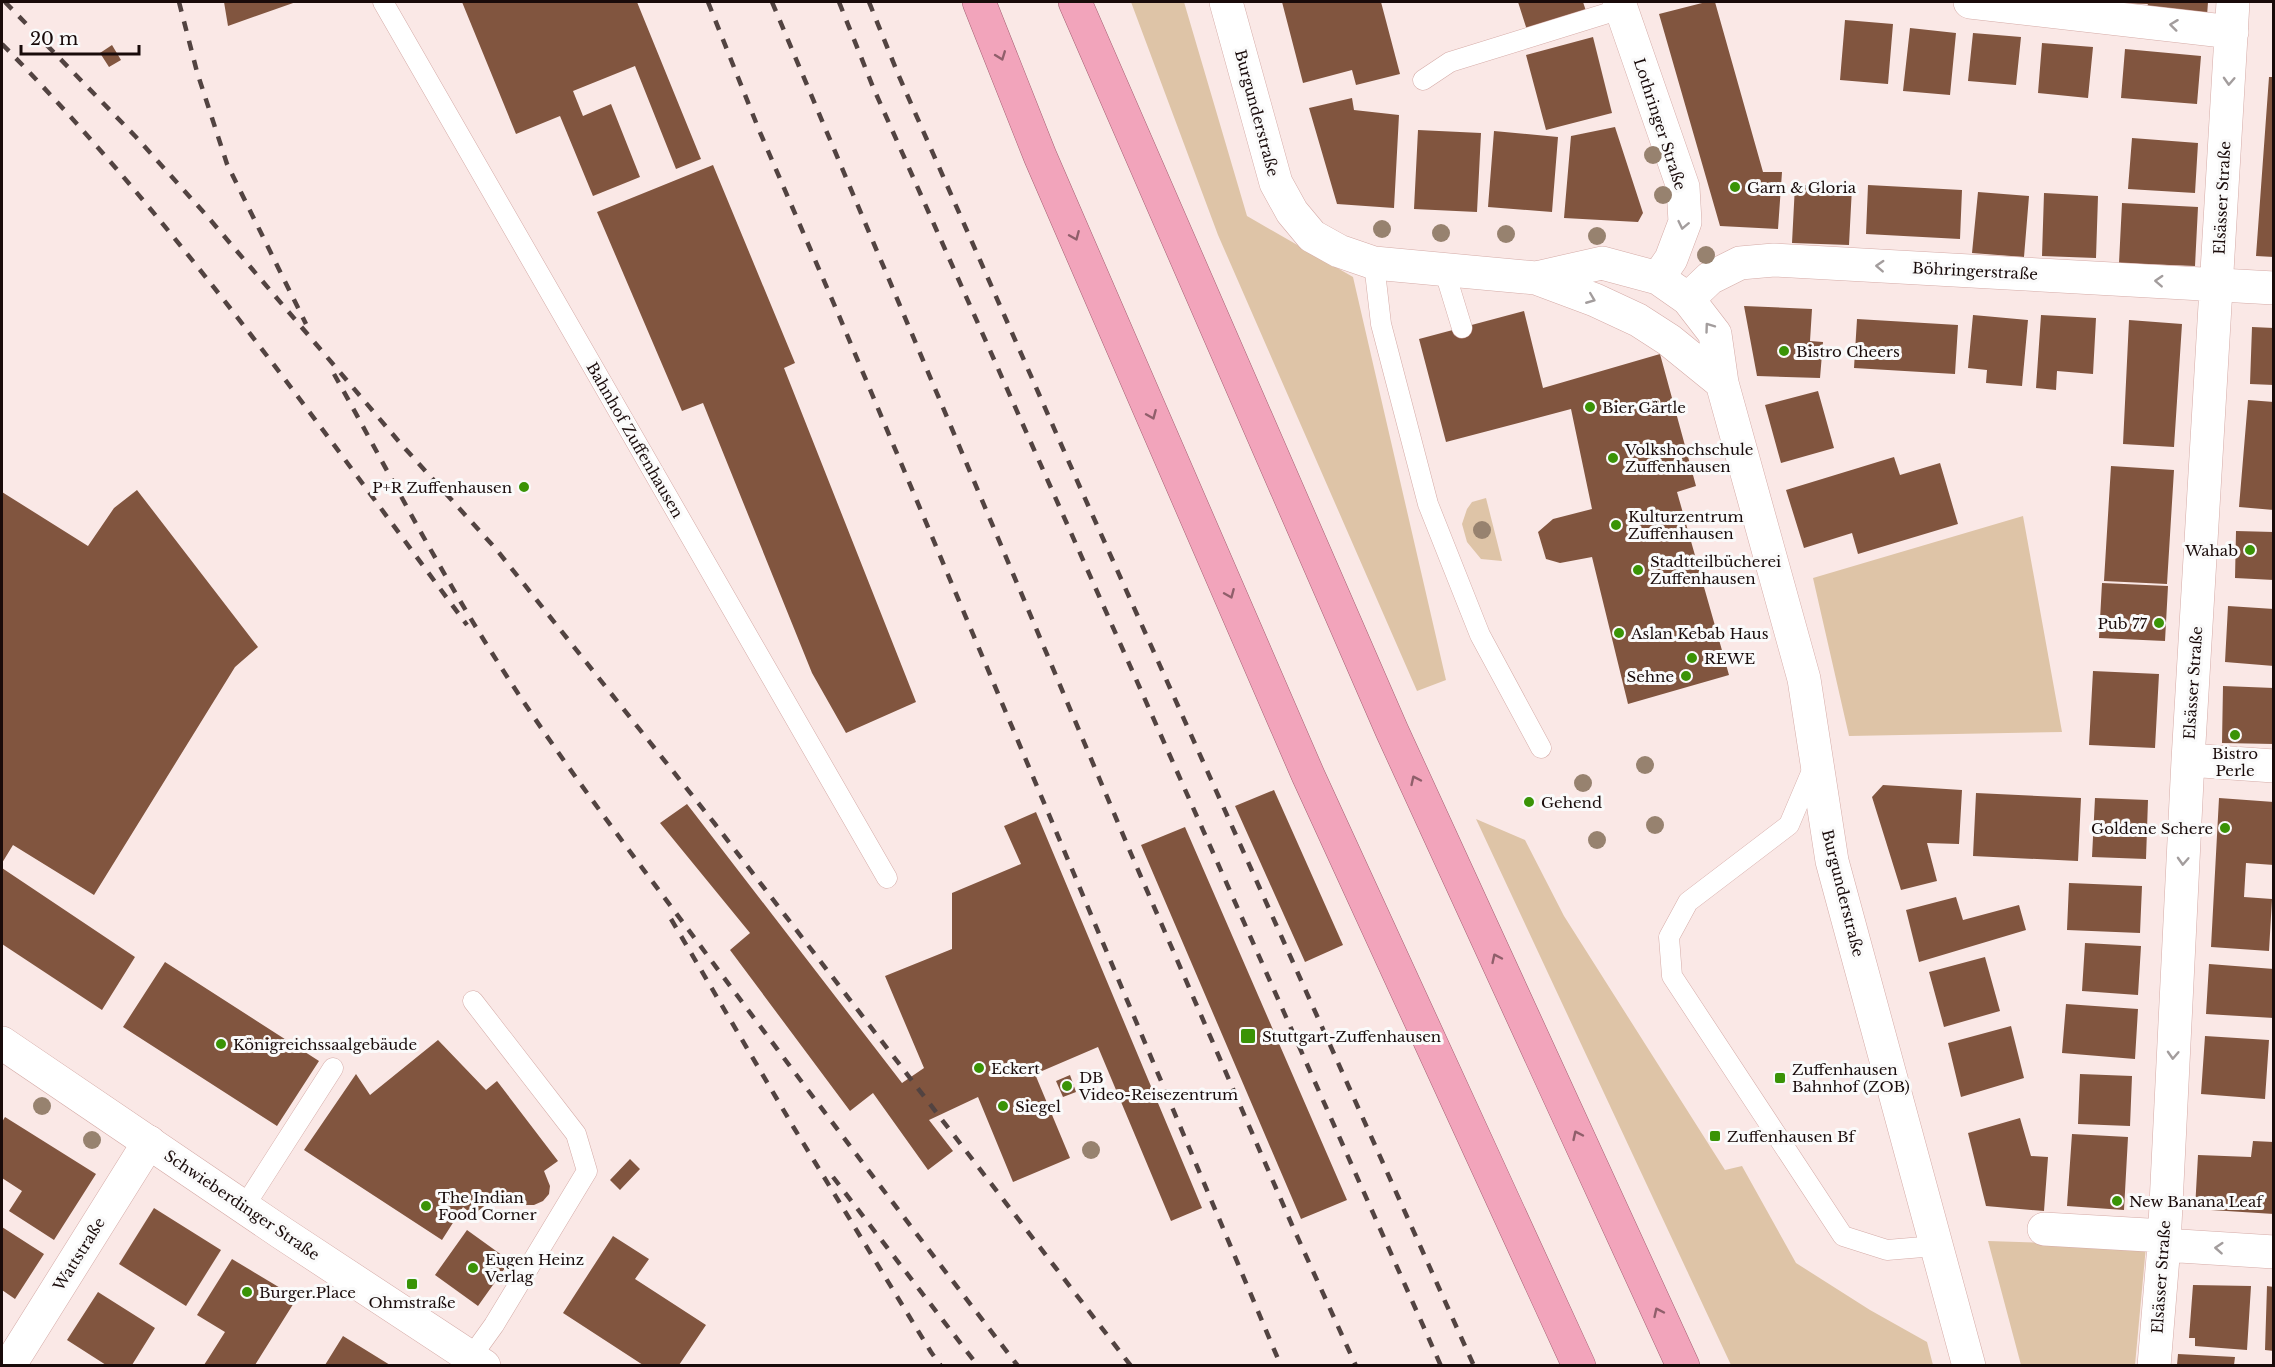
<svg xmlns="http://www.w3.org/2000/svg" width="2275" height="1367" font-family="'Libre Baskerville',serif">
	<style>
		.green { fill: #dec4a7 }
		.building { fill: #81553f }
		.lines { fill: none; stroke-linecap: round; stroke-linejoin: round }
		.service-casing { stroke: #d5aba7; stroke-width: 21 }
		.minor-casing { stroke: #d5aba7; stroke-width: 34 }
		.tertiary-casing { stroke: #d5aba7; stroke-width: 34 }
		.secondary-casing { stroke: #d5aba7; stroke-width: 34 }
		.trunk-casing { stroke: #a46072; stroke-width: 34 }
		.service { stroke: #fff; stroke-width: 20 }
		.minor { stroke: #fff; stroke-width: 33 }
		.tertiary { stroke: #fff; stroke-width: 33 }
		.secondary { stroke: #fff; stroke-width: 33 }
		.trunk { stroke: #f2a4bb; stroke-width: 33 }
		.rail { stroke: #524341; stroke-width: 4.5; stroke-dasharray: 10 10; stroke-linecap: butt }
		.tree { fill: #97826f }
		.oneway { stroke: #a39d9d }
		.oneway2 { stroke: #905f6b }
		.poi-dot { fill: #3a9306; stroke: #fafafa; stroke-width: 2 }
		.labels { text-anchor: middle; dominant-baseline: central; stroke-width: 6; stroke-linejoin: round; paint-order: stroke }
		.street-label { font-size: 15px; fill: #190b0a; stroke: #fafafa }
		.poi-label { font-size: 15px; fill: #190b0a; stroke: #fafafa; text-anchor: start }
	</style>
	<rect width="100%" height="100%" fill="#fae8e6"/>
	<path class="green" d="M1131,2h53l63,214 106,61 93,403 -29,11 -199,-456z
		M1486,498l16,63 -21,-2 -14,-17 -5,-18 5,-15 5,-7z
		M2023,516l39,216 -213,4 -36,-158z
		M1476,819l49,21 39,76 161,254 17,-4 54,97 74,47 57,32 6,23h-202z
		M1988,1241l158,5 -11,119h-114z"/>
	<path class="building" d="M224,2h72l-68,24z
		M462,2h175l64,157 -25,10 -41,-103 -62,25 10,25 28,-12 29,73 -47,19 -33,-80 -44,18z
		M1282,2h99l19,72 -44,11 -4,-15 -49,13z
		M1518,2h65l4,12 -60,16z
		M1706,2h9l48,170h19l-4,57 -58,-3 -61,-212z
		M2120,2h88l-1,14 -62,-5 3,-7 -28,-1z
		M1845,20l48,4 -5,60 -48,-4z
		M1910,28l46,5 -6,62 -47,-4z
		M1973,33l48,4 -5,48 -48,-4z
		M1593,37l19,76 -66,17 -20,-75z
		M2042,43l51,4 -5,51 -50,-5z
		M112,45l9,15 -12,7 -9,-14z
		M2125,49l76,7 -4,48 -76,-6z
		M2269,77h5v180l-18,-1z
		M1352,98l2,12 45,5 -5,93 -57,-4 -28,-96z
		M1615,127l28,86 -5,9 -74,-4 7,-82z
		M1418,130l63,3 -4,79 -63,-3z
		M1494,131l64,6 -6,75 -64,-5z
		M2132,138l66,5 -3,50 -67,-4z
		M713,165l82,198 -11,5 132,334 -70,31 -34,-60 -109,-270 -21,8 -85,-199z
		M1795,185l57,2 -3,58 -57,-2z
		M1868,185l94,5 -2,49 -94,-5z
		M1978,192l51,4 -5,61 -52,-4z
		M2044,193l54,3 -2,62 -54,-2z
		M2122,203l76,4 -3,59 -76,-3z
		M1744,306l68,3 -2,32 13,1 -3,36 -63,-2z
		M1524,311l19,77 117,-34 36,132 -19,6 52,183 -101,29 -36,-147 -32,6 -14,-4 -8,-27 15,-13 39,-10 -21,-100 -125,33 -27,-103z
		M1973,315l55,5 -6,66 -36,-3 1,-13 -19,-2z
		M2041,315l55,3 -3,56 -36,-3 -1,19 -20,-2z
		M1857,319l101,6 -3,49 -101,-6z
		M2129,320l53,4 -8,123 -51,-3z
		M2252,327l22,1v57l-24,-1z
		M1818,391l16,57 -53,15 -16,-58z
		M2248,400l26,2v108l-35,-3z
		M1894,457l6,18 40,-12 18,61 -100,30 -6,-21 -48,15 -18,-58z
		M2111,466l63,4 -7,114 -63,-3z
		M137,490l121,157 -23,20 -141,228 -81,-50 -11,18v-371l86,54 26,-38z
		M2236,531l38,1v48l-39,-2z
		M2102,583l66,3 -3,55 -66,-3z
		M2228,606l46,3v57l-49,-4z
		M2093,671l66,3 -4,74 -66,-3z
		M2223,686l51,2v56l-52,-1z
		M1883,785l79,5 -3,54 -32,-1 10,38 -36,9 -29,-93z
		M1274,790l69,155 -38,17 -70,-156z
		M1976,793l105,5 -3,63 -105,-5z
		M2095,798l53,2 -2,59 -54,-2z
		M2219,798l55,4v63l-28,-2 -2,34 28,2 -3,52 -58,-4z
		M687,804l215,279 22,-15 -39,-92 67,-27v-56l69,-29 -17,-38 32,-14 166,396 -31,13 -73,-174 -63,27 35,84 -57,24 -35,-85 -49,23 24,31 -25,19 -55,-77 -23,18 -120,-161 20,-17 -90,-110z
		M1185,827l162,373 -46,19 -160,-374z
		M2,868l133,89 -33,53 -100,-66z
		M2069,883l73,3 -2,47 -73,-3z
		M1956,897l7,23 56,-15 7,25 -107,32 -13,-52z
		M2085,943l56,3 -3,49 -56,-4z
		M1985,957l15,54 -56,16 -15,-55z
		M165,962l154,99 -42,65 -154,-99z
		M2209,964l65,5v49l-68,-4z
		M2066,1004l72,5 -3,50 -73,-6z
		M2011,1026l13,52 -63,19 -13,-54z
		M2205,1036l64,4 -4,59 -64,-5z
		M438,1040l48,50 11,-9 61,80 -14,10 6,15 -1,8 -6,7 -9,4h-10l-9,-4 -6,-7 -8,4 -3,-3 -25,20 -10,-8 -21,33 -138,-90 52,-76 14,21z
		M2080,1074l52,2 -2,50 -52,-2z
		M1070,1075l6,17 -13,5 -7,-16z
		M5,1117l91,57 -42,66 -45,-29 13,-20 -20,-13v-56z
		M2020,1118l11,38 17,1 -4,54 -58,-5 -18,-73z
		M2072,1134l56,3 -4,73 -57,-4z
		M2253,1141l21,1v72l-79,-5 3,-54 53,2z
		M630,1159l10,10 -20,21 -10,-10z
		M154,1208l67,42 -35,56 -67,-42z
		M2,1227l42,27 -29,45 -13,-9z
		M467,1230l43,31 -32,45 -43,-31z
		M613,1236l36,23 -14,20 71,46 -27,40h-36l-80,-52z
		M232,1259l65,39 -42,67h-51l21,-33 -28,-17z
		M2193,1285l58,1 -4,64 -52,-4v-8h-6z
		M2267,1286l7,1v64l-9,-1z
		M98,1292l57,36 -23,37h-26l-39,-25z
		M343,1336l47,29h-65z
		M2178,1354l57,3 -1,8h-57z"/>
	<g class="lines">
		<g class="service-casing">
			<path id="service" d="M383,2l504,876
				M1423,80l27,-18 171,-53
				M1374,263l7,61 47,180 52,131 61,113
				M1444,269l18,59
				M1814,766l-25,59 -101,77 -19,35 3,39 171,260 44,14 48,-4
				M244,1207l89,-139
				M471,1357l23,-32 93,-154 -11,-37 -103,-133"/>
		</g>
		<g class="minor-casing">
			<path id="minor" d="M1619,2l64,185 2,35 -14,37 -13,19
				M1970,2l262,30
				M1688,299l22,-21 30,-15 34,-3 500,28
				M2188,760l86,6
				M2044,1229l121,7
				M2164,1245l110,7
				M9,1366l140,-224
				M2154,1366l10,-121 24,-485 45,-758"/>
		</g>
		<g class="tertiary-casing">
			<path id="tertiary" d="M1226,2l50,181 16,29 20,24 27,15 35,12 162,15 59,22 43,20 31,20 53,43
				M1536,278l66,-15 56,15 30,21 27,35 7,49 82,296 28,182 137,505"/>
		</g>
		<g class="secondary-casing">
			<path id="secondary" d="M2,1043l280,190 202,133"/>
		</g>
		<g class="trunk-casing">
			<path id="trunk" d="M979,2l61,154 268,619 271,591
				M1075,2l317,729 291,635"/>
		</g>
		<use href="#service" class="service"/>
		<use href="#minor" class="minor"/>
		<use href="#tertiary" class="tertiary"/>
		<use href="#secondary" class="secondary"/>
		<use href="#trunk" class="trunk"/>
		<path class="rail" d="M5,2l131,135 71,79 194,228 95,105 219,275 416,542
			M179,2l18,70 30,92 79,160
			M708,2l51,128 78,181 444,1055
			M772,2l360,854 160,369 64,141
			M839,2l34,85 568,1279
			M869,2l29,72 181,411 395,881
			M2,44c174,177 317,382 465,581
			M334,374c52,93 101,189 158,279 62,99 134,193 204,287 106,143 213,285 322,426
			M671,919l123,209 137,224 10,14
			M833,1177l145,189"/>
	</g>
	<g class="tree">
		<circle cx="1653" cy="155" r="9"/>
		<circle cx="1663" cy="195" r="9"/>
		<circle cx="1382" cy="229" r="9"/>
		<circle cx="1441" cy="233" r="9"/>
		<circle cx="1506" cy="234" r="9"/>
		<circle cx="1597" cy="236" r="9"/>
		<circle cx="1706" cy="255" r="9"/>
		<circle cx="1482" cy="530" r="9"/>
		<circle cx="1645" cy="765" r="9"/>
		<circle cx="1583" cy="783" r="9"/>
		<circle cx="1655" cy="825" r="9"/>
		<circle cx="1597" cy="840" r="9"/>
		<circle cx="42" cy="1106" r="9"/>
		<circle cx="92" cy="1140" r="9"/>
		<circle cx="1091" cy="1150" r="9"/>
	</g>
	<defs><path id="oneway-chevron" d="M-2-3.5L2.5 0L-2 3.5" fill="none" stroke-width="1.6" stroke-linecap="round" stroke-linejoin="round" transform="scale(1.5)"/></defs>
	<g class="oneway">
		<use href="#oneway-chevron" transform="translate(2174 25) rotate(-173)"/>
		<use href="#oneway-chevron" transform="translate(2229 81) rotate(93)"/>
		<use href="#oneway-chevron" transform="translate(1683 225) rotate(102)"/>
		<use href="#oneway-chevron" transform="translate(1880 266) rotate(-177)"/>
		<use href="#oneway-chevron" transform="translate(2159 281) rotate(-177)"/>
		<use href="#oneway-chevron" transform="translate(1591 299) rotate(22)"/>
		<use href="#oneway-chevron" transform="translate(1709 327) rotate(-126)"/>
		<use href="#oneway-chevron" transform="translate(2183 861) rotate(93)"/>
		<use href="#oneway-chevron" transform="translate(2173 1055) rotate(93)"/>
		<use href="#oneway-chevron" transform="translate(2219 1248) rotate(-176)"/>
	</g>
	<g class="oneway2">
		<use href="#oneway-chevron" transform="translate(1001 56) rotate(69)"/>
		<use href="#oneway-chevron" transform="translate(1075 236) rotate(67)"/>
		<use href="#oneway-chevron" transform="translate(1152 415) rotate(67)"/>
		<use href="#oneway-chevron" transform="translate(1230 594) rotate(67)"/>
		<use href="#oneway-chevron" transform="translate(1415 780) rotate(-115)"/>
		<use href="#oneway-chevron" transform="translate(1496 958) rotate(-115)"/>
		<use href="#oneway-chevron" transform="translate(1577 1135) rotate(-115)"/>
		<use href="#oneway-chevron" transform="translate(1658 1312) rotate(-115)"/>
	</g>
	<g class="poi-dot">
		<circle cx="1735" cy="187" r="6"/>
		<circle cx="1784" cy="351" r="6"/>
		<circle cx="1590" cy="407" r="6"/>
		<circle cx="1613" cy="458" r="6"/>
		<circle cx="524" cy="487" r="6"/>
		<circle cx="1616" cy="525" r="6"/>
		<circle cx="2250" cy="550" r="6"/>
		<circle cx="1638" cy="570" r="6"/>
		<circle cx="2159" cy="623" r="6"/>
		<circle cx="1619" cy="633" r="6"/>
		<circle cx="1692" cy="658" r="6"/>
		<circle cx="1686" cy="676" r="6"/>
		<circle cx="2235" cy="735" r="6"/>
		<circle cx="1529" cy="802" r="6"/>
		<circle cx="2225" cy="828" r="6"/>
		<rect x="1240" y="1028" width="16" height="16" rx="3"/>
		<circle cx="221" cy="1044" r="6"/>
		<circle cx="979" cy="1068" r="6"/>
		<rect x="1774" y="1072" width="12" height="12" rx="3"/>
		<circle cx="1067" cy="1086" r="6"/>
		<circle cx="1003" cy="1106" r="6"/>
		<rect x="1709" y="1130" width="12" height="12" rx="3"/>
		<circle cx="2117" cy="1201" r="6"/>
		<circle cx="426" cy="1206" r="6"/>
		<circle cx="473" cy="1268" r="6"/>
		<rect x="406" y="1278" width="12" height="12" rx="3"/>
		<circle cx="247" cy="1292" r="6"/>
	</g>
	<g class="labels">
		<g class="street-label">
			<text transform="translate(1257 113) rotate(75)">Burgunderstraße</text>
			<text transform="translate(1660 124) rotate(72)">Lothringer Straße</text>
			<text transform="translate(2222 198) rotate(-87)">Elsässer Straße</text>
			<text transform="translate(1975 271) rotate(3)">Böhringerstraße</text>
			<text transform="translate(635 440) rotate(60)">Bahnhof Zuffenhausen</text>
			<text transform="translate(2193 683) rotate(-86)">Elsässer Straße</text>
			<text transform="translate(1843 893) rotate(76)">Burgunderstraße</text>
			<text transform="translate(242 1205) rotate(34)">Schwieberdinger Straße</text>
			<text transform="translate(79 1254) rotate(-58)">Wattstraße</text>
			<text transform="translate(2161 1277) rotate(-86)">Elsässer Straße</text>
		</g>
		<g class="poi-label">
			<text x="1747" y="187">Garn &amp; Gloria</text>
			<text x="1796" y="351">Bistro Cheers</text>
			<text x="1602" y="407">Bier Gärtle</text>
			<text x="1625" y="449">Volkshochschule<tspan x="1625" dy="17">Zuffenhausen</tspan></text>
			<text x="512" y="487" text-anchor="end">P+R Zuffenhausen</text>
			<text x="1628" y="516">Kulturzentrum<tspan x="1628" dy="17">Zuffenhausen</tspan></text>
			<text x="2238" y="550" text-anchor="end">Wahab</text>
			<text x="1650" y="561">Stadtteilbücherei<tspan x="1650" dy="17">Zuffenhausen</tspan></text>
			<text x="2147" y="623" text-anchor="end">Pub 77</text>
			<text x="1631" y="633">Aslan Kebab Haus</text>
			<text x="1704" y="658">REWE</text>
			<text x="1674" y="676" text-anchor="end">Sehne</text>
			<text x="2235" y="753" text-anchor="middle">Bistro<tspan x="2235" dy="17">Perle</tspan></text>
			<text x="1541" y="802">Gehend</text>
			<text x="2213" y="828" text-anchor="end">Goldene Schere</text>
			<text x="1262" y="1036">Stuttgart-Zuffenhausen</text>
			<text x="233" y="1044">Königreichssaalgebäude</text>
			<text x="991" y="1068">Eckert</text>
			<text x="1792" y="1069">Zuffenhausen<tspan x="1792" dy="17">Bahnhof (ZOB)</tspan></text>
			<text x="1079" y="1077">DB<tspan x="1079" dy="17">Video-Reisezentrum</tspan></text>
			<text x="1015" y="1106">Siegel</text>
			<text x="1727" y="1136">Zuffenhausen Bf</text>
			<text x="438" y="1197">The Indian<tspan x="438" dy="17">Food Corner</tspan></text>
			<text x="2129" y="1201">New Banana Leaf</text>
			<text x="485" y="1259">Eugen Heinz<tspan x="485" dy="17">Verlag</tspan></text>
			<text x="259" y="1292">Burger.Place</text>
			<text x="412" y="1302" text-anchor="middle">Ohmstraße</text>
		</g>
	</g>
	<rect width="2275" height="1367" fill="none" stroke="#190b0a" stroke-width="6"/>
	<path d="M21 45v9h118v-9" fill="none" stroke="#190b0a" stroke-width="3"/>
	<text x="30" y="45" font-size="18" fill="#190b0a" stroke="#fafafa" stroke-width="4.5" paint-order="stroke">20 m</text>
</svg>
